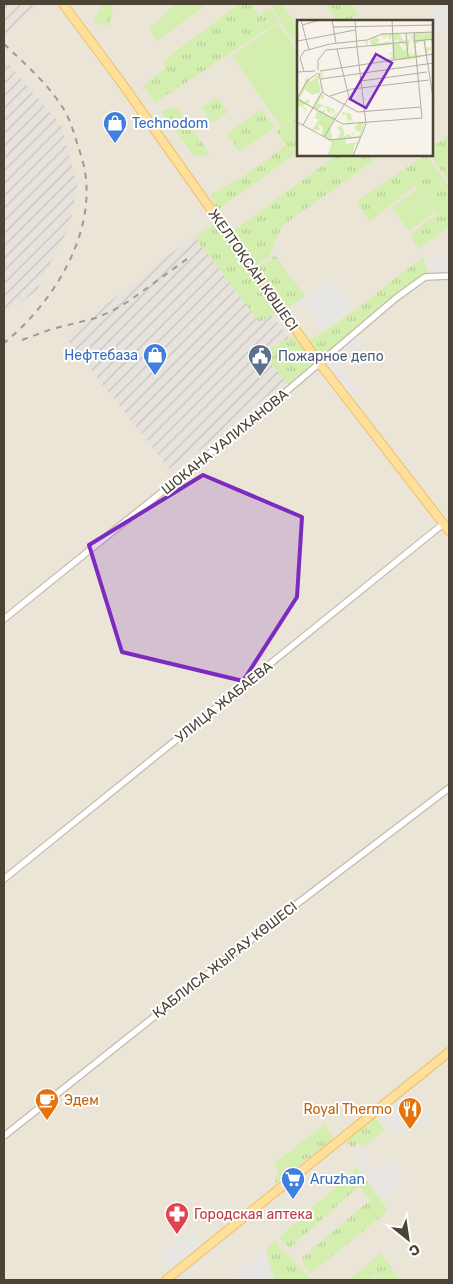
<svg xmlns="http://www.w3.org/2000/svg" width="453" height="1284" font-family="Rubik,sans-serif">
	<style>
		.residential { fill: #ebe5d8; fill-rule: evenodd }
		.industrial { fill: url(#industrial-furrows) }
		.grass { fill: url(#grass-tufts) }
		.park { fill: #d4eeb0 }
		.parking { fill: #e8e6e2 }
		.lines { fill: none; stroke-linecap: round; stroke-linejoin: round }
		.minor-casing { stroke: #c4bbac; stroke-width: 8 }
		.major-casing { stroke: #f0c060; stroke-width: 10 }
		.minor { stroke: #fff; stroke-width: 5.5 }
		.major { stroke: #ffdf9c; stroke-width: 8 }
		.rail { stroke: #9a9a9a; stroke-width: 2; stroke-dasharray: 6 6; stroke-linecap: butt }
		.marked { fill: #7b2cbf; fill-opacity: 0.2; stroke: #7b2cbf; stroke-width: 4; stroke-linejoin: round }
		.labels { text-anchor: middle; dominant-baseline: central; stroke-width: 4; stroke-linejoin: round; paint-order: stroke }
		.shop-label { font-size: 14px; fill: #366cbe; stroke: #fff; text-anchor: start }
		.street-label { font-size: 14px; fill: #4c4337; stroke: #fff }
		.service-label { font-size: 14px; fill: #4e5e75; stroke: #fff; text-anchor: start }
		.food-label { font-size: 14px; fill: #c56008; stroke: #fff; text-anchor: start }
		.health-label { font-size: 14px; fill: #be3a42; stroke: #fff; text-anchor: start }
		.inset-road { fill: none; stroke: #b3ada3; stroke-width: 1 }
		.view { fill: #7b2cbf; fill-opacity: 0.15; stroke: #7b2cbf; stroke-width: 2.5 }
		.inset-edge { fill: none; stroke: #4c4337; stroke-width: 2.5 }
	</style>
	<defs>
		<pattern id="industrial-furrows" width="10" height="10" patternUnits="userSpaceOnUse" patternTransform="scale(1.25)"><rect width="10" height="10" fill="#e7e2dc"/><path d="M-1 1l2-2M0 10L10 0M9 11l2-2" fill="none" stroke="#c8c3bd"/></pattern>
		<pattern id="grass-tufts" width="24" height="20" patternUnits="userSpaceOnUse" patternTransform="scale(1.25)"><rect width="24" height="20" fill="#d4eeb0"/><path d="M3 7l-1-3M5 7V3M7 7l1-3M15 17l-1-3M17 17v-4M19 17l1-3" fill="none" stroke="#b8cd98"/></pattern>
	</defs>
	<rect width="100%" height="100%" fill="#f7f3eb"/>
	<path class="residential" d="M4,4h445v1276h-445zM298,21h134v134h-134z"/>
	<path class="industrial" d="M4,4h36l-36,32z
		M4,59l57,66 16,61 -7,39 -33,65 -33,26z
		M202,229l107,134 -137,109 -107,-135z"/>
	<path class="grass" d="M103,4h11l-5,22 -16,-4z
		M239,4h13l7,11 11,-7 9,13 -124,82 -12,-17 22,-18 -1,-8z
		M325,4h26l8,10 -11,7h-10z
		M217,97l11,15 -16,11 -11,-15z
		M176,106l34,48 -12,3 -5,-2 -32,-44z
		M262,109l13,18 -35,25 -14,-18z
		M298,117v35l-83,60 -4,-18 30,-16 45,-33 -10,-14z
		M449,135v46l-20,-26h3v-8z
		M337,155h45l-100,71 -13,31 -15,10 -24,-34z
		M424,155h2l23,31v42l-30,21 -9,-14 27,-21 -22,-29 -45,37 -14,-20z
		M216,222l64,89 -21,11 -64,-84z
		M274,254l31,42 -20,14 -29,-41 16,-10z
		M423,257l6,18 -109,87 -13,-20 41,-27z
		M295,335l20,28 -26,22 -27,-32z
		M375,1117l10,13 -23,16 -4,-3 -6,5 -6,-7z
		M325,1124l9,14 -59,46 3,-14 -4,-7z
		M357,1168l31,43 -78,63 -9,-15 69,-59 -11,-14 -70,63 -10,-12z
		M275,1241l34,36 1,3h-33l-4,-3 -7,-28z
		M381,1253l19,27h-21l-3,-4 -8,4h-20z"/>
	<path class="park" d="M175,4h32l-50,37 -8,-12z
		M282,4l16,22v23l-27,-43z
		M278,23l20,29v63l-17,12 -49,-71z
		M417,189l17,23 -25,19 -17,-23z"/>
	<path class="parking" d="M445,4h4v23l-13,9 -4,-5v-10h-7l-2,-2z
		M448,249l1,21 -15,2 -8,-9z
		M333,277l22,30 -31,24 -24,-30z
		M360,334l6,7 -28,24 21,26 -8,6 -27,-34z
		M410,1089l23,30 -11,8 -6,-7 -19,15 -18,-22z
		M358,1145l18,24 14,-9 16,22 -22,17 -33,-48z
		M193,1231l11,16 -35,22 -10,-16z
		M227,1238l2,1 -44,41h-10z
		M264,1251l8,23 -10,6h-32z"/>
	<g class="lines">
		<g class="minor-casing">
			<path id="minor" d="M4,619l271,-218 121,-103 29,-21 24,-1
				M4,879l439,-355
				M4,1136l273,-217 172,-131"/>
		</g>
		<g class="major-casing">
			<path id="major" d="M63,4l58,78 199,282 129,167
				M166,1280l283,-228"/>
		</g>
		<use href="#minor" class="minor"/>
		<use href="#major" class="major"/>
		<path class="rail" d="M4,44c20,19 42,38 57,61 8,11 12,25 16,38 4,12 8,24 9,37 6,61 -36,126 -82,163
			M22,340l30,-11 44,-11 16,-7 17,-10 58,-42"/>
	</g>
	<path class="marked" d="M203,475l99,42 -5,80 -54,84 -121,-29 -33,-107z"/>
	<defs>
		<g id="shop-pin" transform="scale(1.25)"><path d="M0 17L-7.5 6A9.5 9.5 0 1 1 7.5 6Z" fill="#3f7fe0" stroke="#fff"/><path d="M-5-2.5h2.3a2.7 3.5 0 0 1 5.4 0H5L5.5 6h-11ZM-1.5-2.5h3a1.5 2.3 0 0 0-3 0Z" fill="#fff"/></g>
		<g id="civic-pin" transform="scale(1.25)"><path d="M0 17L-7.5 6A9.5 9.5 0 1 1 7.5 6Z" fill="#5c6f8a" stroke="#fff"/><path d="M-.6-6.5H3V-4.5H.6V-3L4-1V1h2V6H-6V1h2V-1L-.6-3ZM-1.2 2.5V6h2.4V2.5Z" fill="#fff"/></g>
		<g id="cafe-pin" transform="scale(1.25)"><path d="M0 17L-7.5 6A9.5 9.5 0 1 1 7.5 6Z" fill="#e8710a" stroke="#fff"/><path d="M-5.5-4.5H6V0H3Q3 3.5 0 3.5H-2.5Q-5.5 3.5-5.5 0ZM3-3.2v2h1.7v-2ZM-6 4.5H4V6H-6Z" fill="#fff"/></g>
		<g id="restaurant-pin" transform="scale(1.25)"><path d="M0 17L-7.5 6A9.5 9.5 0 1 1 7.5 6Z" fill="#e8710a" stroke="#fff"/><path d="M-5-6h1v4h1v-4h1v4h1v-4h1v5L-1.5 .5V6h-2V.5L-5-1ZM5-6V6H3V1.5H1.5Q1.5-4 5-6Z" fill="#fff"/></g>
		<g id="supermarket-pin" transform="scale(1.25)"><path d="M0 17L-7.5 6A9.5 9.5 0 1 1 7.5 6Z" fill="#3f7fe0" stroke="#fff"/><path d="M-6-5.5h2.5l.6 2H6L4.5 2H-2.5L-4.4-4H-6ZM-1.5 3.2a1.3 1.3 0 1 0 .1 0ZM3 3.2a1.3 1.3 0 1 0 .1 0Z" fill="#fff"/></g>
		<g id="pharmacy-pin" transform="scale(1.25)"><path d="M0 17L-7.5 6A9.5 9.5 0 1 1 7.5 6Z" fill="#e0444e" stroke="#fff"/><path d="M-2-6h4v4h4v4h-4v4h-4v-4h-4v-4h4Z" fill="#fff"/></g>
	</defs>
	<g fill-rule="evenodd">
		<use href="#shop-pin" x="115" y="123"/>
		<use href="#shop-pin" x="155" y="355"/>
		<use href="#civic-pin" x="260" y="356"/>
		<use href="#cafe-pin" x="47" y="1100"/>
		<use href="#restaurant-pin" x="410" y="1109"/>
		<use href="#supermarket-pin" x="293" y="1179"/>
		<use href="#pharmacy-pin" x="177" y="1214"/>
	</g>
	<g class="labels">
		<g class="shop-label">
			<text x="132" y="123">Technodom</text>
			<text x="138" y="355" text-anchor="end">Нефтебаза</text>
			<text x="310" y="1179">Aruzhan</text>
		</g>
		<g class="street-label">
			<text transform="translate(253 270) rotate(55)">ЖЕЛТОҚСАН КӨШЕСІ</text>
			<text transform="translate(225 442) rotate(-39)">ШОКАНА УАЛИХАНОВА</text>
			<text transform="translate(224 702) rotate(-39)">УЛИЦА ЖАБАЕВА</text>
			<text transform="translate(225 960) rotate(-38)">ҚАБЛИСА ЖЫРАУ КӨШЕСІ</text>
		</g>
		<g class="service-label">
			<text x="278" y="356">Пожарное депо</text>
		</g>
		<g class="food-label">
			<text x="64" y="1100">Эдем</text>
			<text x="392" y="1109" text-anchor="end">Royal Thermo</text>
		</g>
		<g class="health-label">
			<text x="194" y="1214">Городская аптека</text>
		</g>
	</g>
	<g transform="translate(297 20)">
		<rect width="136" height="136" fill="#f7f3eb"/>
		<path d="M135,12l1,12 -4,-4 -4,1 2,5 -4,-5 -8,3 2,11h9l-1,-7 7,-1 -6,7h5l2,-4v4l-25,6h-22l7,-4 -4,-3h4l-1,-9 -20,3 1,-3 -7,1 -1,-4 -3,1 6,-2 -1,5 4,-1 -1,-4 10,-6h19l5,7 6,-2 -2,15h3v-6l1,7 -4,1h4l4,-6 -4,-3 2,-1 -3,-9 -4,-3 -1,3v-3l6,1 2,4 -1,-5 -2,-1zM85,14l2,5v-4h1l-1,5 4,-6 1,6 4,-5 1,7 4,-3 1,4 7,-1 -4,1 5,5 -4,3 -1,-6 -1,3 -1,-4 -11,-1 3,-2 -16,3 4,-4 -4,-3zM25,51l1,7 -3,-3 -2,7 3,4 -1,7 -8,2 -7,-6 -5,9 4,4 6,-4 -2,7h-7l6,4 -3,4 4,3 -4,-2 1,-5 -5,-3 -3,2v-8l10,-23 4,5zM24,74l6,3 -4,-2 1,2 -2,3 -1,-4 -3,7 16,6 1,3 -5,3 3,-5 -5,3 -2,-7 -2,7 8,4 6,-6 -8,16 1,5 4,-2 -4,2 1,7 6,-1 3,-3 -5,3 5,-5 -4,-6 15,-4 -1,-4 -3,3 -2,-8 -4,1v4h-4l4,-1v-6l9,2 2,9 12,-1 -6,19v-4l-14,2 1,5 13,-2 -5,4 -1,10h-26l5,-13 -10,-8v-9l-4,-2 2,6h-8l7,-11h-4l2,-8h6l2,-3 -1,-3 -7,5 -4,-2zM62,103l-5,5 4,4 3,-2 -1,5 -8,2 1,-1 2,-6 -4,7 -2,-3 -6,3 2,-3 -4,-8z" fill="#d4eeb0" fill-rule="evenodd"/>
		<path class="inset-road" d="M4,0l8,30M35,0l4,23M58,0l2,27M95,0l2,39M5,5l18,-5M36,7l101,-2M109,13l2,24M117,13l2,23M127,20l10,64M1,21l57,-11M118,21l19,-2M21,50v-10l8,-10 80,-8M7,51l-4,-13 4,-7 26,-7 37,-4 15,-6 51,-2v7M23,51l114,-17M0,52l18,-1M22,53l4,20 35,19 63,-5M24,59l113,-16M64,61l66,-9M33,76l22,-7 77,-9M0,79l46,25 79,-6 -6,-62M0,79l10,-18 11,-8M0,102l33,18 31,-3M6,105l19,-33M27,117l25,-40 -12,-48M56,136l13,-32 -9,-77"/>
		<path class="view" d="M79,34l16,9 -26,45 -16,-9z"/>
		<rect width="136" height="136" class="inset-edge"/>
	</g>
	<rect width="453" height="1284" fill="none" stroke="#4c4337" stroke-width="10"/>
	<g transform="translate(408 1239) rotate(150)" stroke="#ffffff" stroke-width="4" paint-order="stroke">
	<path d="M0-4L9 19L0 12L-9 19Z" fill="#4c4337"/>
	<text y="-8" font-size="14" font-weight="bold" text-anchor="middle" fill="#4c4337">С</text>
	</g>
</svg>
